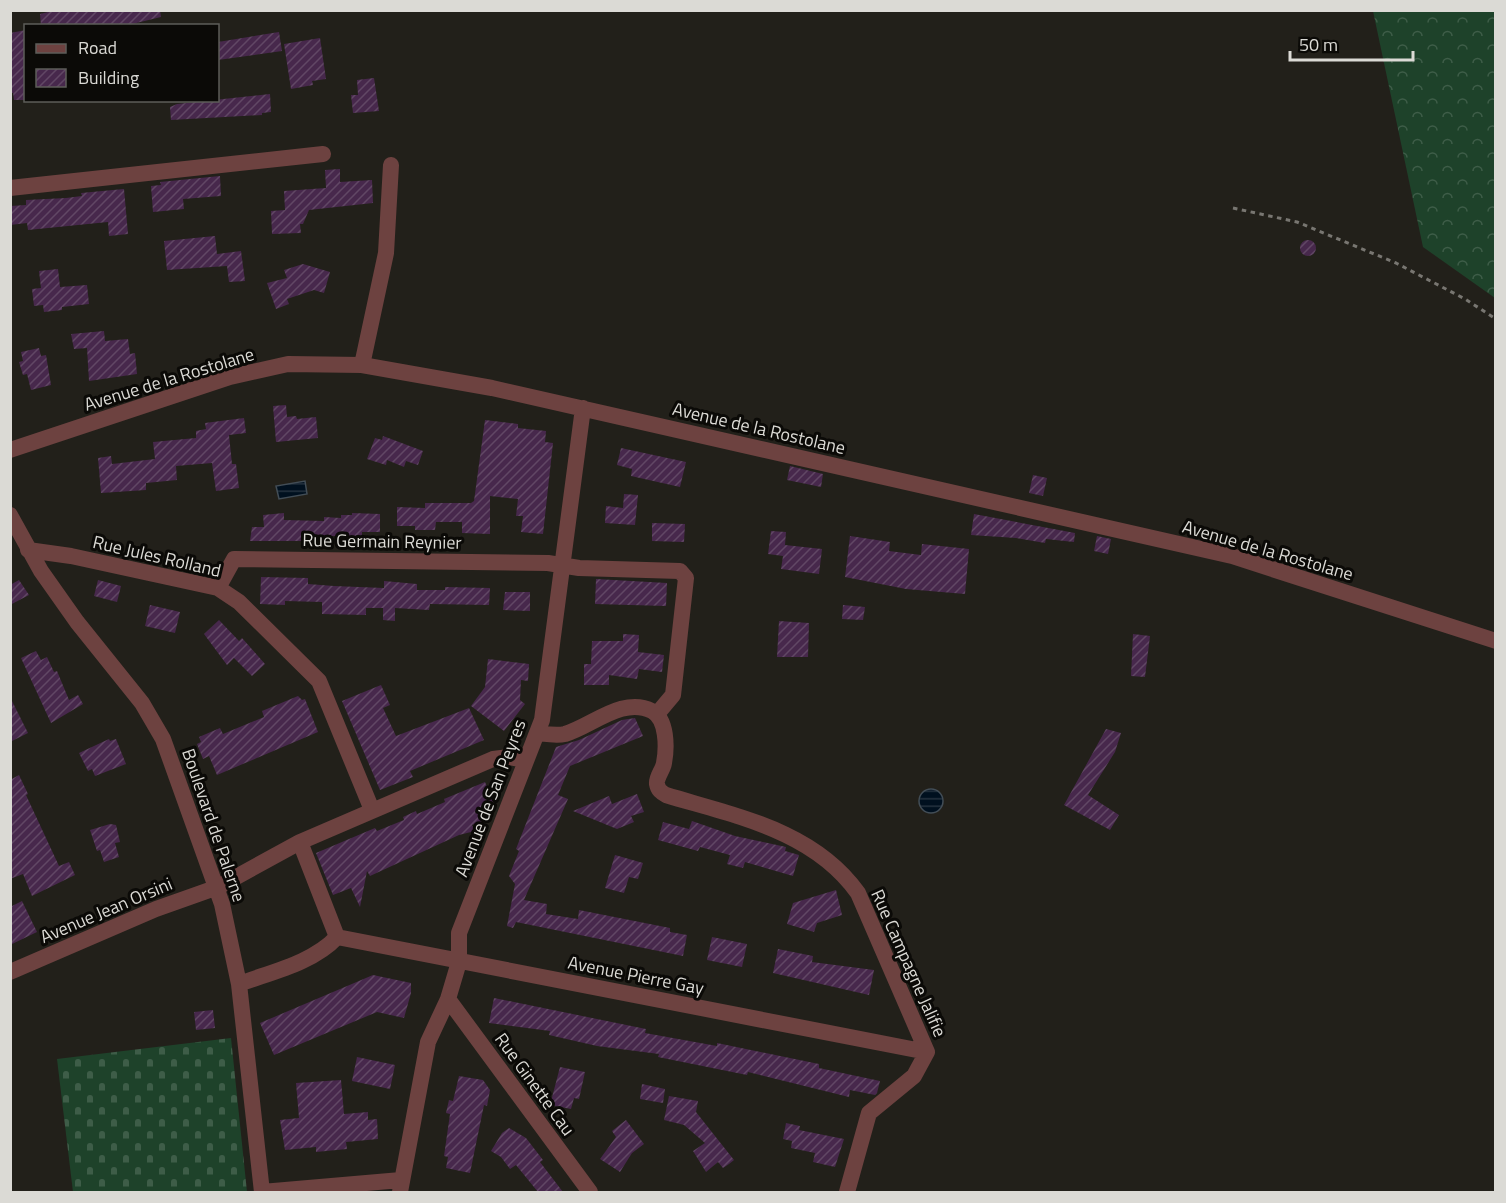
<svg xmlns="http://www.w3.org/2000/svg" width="1506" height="1203" font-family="'Titillium Web',sans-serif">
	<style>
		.forest { fill: url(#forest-crowns) }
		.cemetery { fill: url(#cemetery-stones) }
		.water { fill: url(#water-rules); stroke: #424d56; stroke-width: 1.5 }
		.building { fill: url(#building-hatch) }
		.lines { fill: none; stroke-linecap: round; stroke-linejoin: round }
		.path { stroke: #787671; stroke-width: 3; stroke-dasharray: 4.5 4.5; stroke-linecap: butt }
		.minor { stroke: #6d4240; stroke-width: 16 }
		.labels { text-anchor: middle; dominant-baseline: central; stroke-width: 6; stroke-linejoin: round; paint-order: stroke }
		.street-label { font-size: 18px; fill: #dbdad5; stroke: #0b0a07 }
	</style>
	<defs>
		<pattern id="forest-crowns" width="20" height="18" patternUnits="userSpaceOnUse" patternTransform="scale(1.5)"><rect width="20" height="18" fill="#1e422a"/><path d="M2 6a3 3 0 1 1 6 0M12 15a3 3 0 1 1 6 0" fill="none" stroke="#3e5d48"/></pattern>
		<pattern id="cemetery-stones" width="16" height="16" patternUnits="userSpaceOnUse" patternTransform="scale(1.5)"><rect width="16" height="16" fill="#1e422a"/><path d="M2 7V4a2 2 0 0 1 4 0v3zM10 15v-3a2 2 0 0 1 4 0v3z" fill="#3e5d48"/></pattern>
		<pattern id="water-rules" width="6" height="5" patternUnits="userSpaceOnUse" patternTransform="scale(1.5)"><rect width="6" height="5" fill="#00101f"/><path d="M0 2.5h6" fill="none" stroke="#25323f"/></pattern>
		<pattern id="building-hatch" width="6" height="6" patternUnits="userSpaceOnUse" patternTransform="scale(1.5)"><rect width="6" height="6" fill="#47284c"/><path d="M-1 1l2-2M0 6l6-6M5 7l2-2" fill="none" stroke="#614765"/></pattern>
	</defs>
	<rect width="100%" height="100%" fill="#22201a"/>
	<path class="forest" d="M1373,11h122v287l-72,-51z"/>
	<path class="cemetery" d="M231,1038l16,154h-174l-16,-133z"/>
	<path class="water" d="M305,481l2,13 -28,5 -3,-13z
		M919 801a12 12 0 1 1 24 0a12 12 0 1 1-24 0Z"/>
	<path class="building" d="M56,10h104l1,7 -37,9h-83l-1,-12z
		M26,30v70h-12l-1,-7h-3v-60z
		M279,32l3,19 -64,9v-18z
		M320,38l6,41 -14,2 1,4 -22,4 -7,-45z
		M374,78l5,33 -26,2 -2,-18h7l-1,-15z
		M270,94l1,18 -9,1v2l-91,5 -1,-13 7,-3z
		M340,169v13l32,-2 1,23 -64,7 -6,14h-3l1,9 -29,1 -1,-23 14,-1 -1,-19 42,-3 -1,-18z
		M220,176l1,20 -38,3 1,10 -31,3 -2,-26 10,-1 -1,-3z
		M124,189l4,45 -19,2 -1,-14 -80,8 -1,-7 -17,2v-19l16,-1v-5l40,-2 16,-2 -1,-3z
		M215,236l2,18 24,-3 4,30 -16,1 -2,-16 -60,4 -3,-29z
		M1300 248a8 8 0 1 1 16 0a8 8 0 1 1-16 0Z
		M303,264l27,8 -6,21 -10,-3 -27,9 2,5 -13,5 -9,-26 20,-5 -3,-8z
		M58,269l2,18 27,-2 2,19 -27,3v3l-18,2 -1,-7 -9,1 -2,-17 9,-1 -2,-17z
		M104,331l1,10 23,-2 2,15 5,-1 2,21 -48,7 -2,-33 -13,1 -3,-15z
		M39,348l2,8 5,-1 5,30 -20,5 -4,-16 -4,1 -4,-13 4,-1 -2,-9z
		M286,405l1,12 9,-1 1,3 19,-2 2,21 -42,4 -3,-36z
		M244,418l2,15 -17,2 3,29h4l3,24 -23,3 -4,-28 -36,3 1,14 -31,3v7l-45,3 -3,-35 13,-2 1,8 43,-5 -2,-17 43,-4v-7l10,-2 -1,-6z
		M485,420l33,4v4l28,3 -1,11 8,1 -10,91 -22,-2 2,-16h-7l2,-17 -28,-3v38l-28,-1v-11h-26l-1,8h-20v-4h-18v-19l28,1v-5h46l3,-2z
		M383,436l40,15 -5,14 -12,-4 -2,6 -17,-7 -1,5 -19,-6 8,-21 7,2z
		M621,448l65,14 -6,25 -49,-11 1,-7 -15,-4z
		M790,466l33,8 -2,13 -34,-7z
		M1033,475l14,3 -4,18 -14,-3z
		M624,494l14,1 -3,30 -30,-2 1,-17 17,2z
		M284,513v7l40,1v-4l17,1v-3h11v-2l28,1v18h-18v8h-21v-4h-35v5h-56l2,-14h12l-1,-12z
		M974,514l101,19 -1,9 -28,-3 -1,4 -29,-5 -45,-3z
		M652,523l33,1 -1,18 -32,-1z
		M771,531l15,1 -1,13 37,4 -3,25 -38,-5 2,-13 -15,-2z
		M850,536l40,6 -1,9 32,4 1,-11 47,5 -4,45 -59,-5 -61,-12z
		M1097,536l14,3 -3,15 -14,-3z
		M261,577l47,1v6l26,2 50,2v-7l33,3v6h28v-3l45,1 -1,17 -59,-1 -1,6 -34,-2v13l-12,-1v-12h-17v7l-44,-1v-12l-37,-1v4l-25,-1z
		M596,579l71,4 -1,23 -71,-2z
		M19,580l10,15 -19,10v-20z
		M98,580l23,6 -4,16 -23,-6z
		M505,592h25v19l-27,-1z
		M150,605l30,7 -5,21 -30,-7z
		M843,605l22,2 -2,13 -21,-1z
		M219,620l20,21 3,-3 23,26 -13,12 -18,-18 -7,7 -23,-31z
		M779,621l30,2 -1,34h-31z
		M623,634l16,1 -1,17 26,3 -2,17 -23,-3 -2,10 -28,-4v10h-25v-21h7l1,-23h31z
		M1133,634l17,2 -5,41 -14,-1z
		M36,651l5,9 6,-3 7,15 3,-1 12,29 9,-5 5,9 -32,19 -30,-65z
		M488,659l41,5 -1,17 -7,-1 -1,20 5,4 -21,27 -33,-25 14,-19z
		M381,685l9,20 -7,3 13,28 73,-28 15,32 -74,31 3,6 -33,13 -38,-89z
		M298,696l4,4 3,-1 13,33 -101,43 -8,-19 -6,3 -6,-15 4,-2 -2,-5 21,-9 3,6 41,-17 -2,-6z
		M10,697l18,36 -18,9z
		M635,718l8,18 -73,30 -12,29 10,4 -44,101 23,4 -1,10 32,5 1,-9 91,18v4l17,3 -4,21 -167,-34 -3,6 -6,-2 8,-42 -6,-8 10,-25 -3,-2 40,-102 23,-7 43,-20z
		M1106,729l15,4 -6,19 -27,43 31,20 -9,15 -46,-25z
		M109,739l1,2 6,-2 10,25 -31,12 -3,-7 -4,2 -9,-18z
		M19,775l9,19 -2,1 33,71 10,-4 6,13 -43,21 -9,-22 -13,5v-99z
		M485,782l9,22 -13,6 4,10 -13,5 3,6 -16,4 -89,41 -3,-5 -7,36 -9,-19 -18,7 -17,-42 59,-25 2,3 27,-11 -1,-3 13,-6 1,3 28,-12 -1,-3z
		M637,794l7,18 -13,4 3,6 -17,7 -44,-18 36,-15 3,8z
		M692,821l43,15 51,11 -1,4 14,4 -6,21 -48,-14 -2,6 -16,-4 3,-9 -30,-8 -2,4 -40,-11 5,-18 26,7z
		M110,824l6,1 4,17 -5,1 4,14 -15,5 -4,-12 -3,1 -7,-21z
		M615,855l28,8 -5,16 -9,-2 -5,16 -19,-5z
		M836,890l6,25 -25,8 -3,9 -27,-8 6,-21z
		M22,901l15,31 -27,13v-38z
		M712,937l35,7 -5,23 -35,-7z
		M778,949l35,7 -1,6 62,8 -5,25 -96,-22z
		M373,975l38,8v10l-7,25 -27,-6 -103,43 -14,-32z
		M494,998l152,31 -1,4 72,13v-3l102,21v4l61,13 -3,12 -2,2 -25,-5 -1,7 -101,-25 -1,3 -89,-18 1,-3 -62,-8 -48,-11 1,-4 -61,-8z
		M213,1010l2,18 -19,2 -2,-18z
		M357,1057l38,8 -5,24 -38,-8z
		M560,1067l25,5 -6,27 -5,-1 -3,11 -21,-4z
		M459,1076l24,4 7,10 -3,16 -3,-1 -14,68 -24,-5 2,-11 -4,-1 6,-42 -4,-1 3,-13 4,1z
		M341,1080l3,34 24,-2v8l9,-1 1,20 -32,3 1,7 -31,3v-5l-31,3 -5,-30 19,-2 -3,-35z
		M642,1084l23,5 -2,14 -23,-4z
		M669,1096l29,5 -2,11 38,48 -5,4 -6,4 -5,-6 -12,10 -13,-21 12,-8 -21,-18 -20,-5z
		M626,1120l18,24 -12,9 -12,19 -20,-13 16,-22 -4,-6z
		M786,1123l14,3 -1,4 45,9 -9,28 -22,-5 2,-9 -24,-5 1,-7 -9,-2z
		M509,1128l17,10 17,22 -3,2 23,30h-25l-22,-27 -6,4 -9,-12 -10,-6 11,-18z"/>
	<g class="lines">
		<path class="path" d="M1233,208l64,14 99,41 69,36 31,20"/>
		<path class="minor" d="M10,188l313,-34
			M362,365l24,-112 5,-88
			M10,450l220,-73 58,-13 74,1 130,23 740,168 264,85
			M10,515l31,56 36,51 65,81 21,36 59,165 17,80 23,208
			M28,550l43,6 147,32 21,14 80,79 53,129
			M218,588l16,-29 314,4 31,5 101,3 6,7 -13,117 -16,19
			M537,733c9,1 19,3 28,1 27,-8 58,-38 87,-23 15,8 15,36 12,52 -1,7 -8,14 -7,21 1,6 4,8 9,11 69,21 147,35 192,98l69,159
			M300,842l37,95
			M337,937l590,115
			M10,972l146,-63 62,-22 82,-45 193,-83 16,-2 17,3
			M239,984c32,-12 74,-21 98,-47
			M448,999l142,193
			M262,1192l139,-12
			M400,1192l28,-150 20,-43 11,-37v-29l83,-213 41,-312
			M847,1192l22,-79 45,-37 13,-24"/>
	</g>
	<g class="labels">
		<g class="street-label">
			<text transform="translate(169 379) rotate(-17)">Avenue de la Rostolane</text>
			<text transform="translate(759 428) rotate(13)">Avenue de la Rostolane</text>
			<text transform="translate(382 541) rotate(1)">Rue Germain Reynier</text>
			<text transform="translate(1268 550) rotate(16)">Avenue de la Rostolane</text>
			<text transform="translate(157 556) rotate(13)">Rue Jules Rolland</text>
			<text transform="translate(490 798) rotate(-69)">Avenue de San Peyres</text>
			<text transform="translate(214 825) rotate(71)">Boulevard de Palerne</text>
			<text transform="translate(106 910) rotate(-23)">Avenue Jean Orsini</text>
			<text transform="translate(909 963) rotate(66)">Rue Campagne Jalifie</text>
			<text transform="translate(636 975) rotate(11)">Avenue Pierre Gay</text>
			<text transform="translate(535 1084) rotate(54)">Rue Ginette Cau</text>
		</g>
	</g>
	<rect width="1506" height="1203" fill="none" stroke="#dbdad5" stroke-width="24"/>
	<rect x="24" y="24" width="195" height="78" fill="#0b0a07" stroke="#5e5d59" stroke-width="1.5"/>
	<rect x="36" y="44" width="30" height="9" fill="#6d4240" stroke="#5e5d59" stroke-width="1.5"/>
	<text x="78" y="54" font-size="18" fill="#dbdad5">Road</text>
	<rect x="36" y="69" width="30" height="18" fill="url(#building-hatch)" stroke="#5e5d59" stroke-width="1.5"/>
	<text x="78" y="84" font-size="18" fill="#dbdad5">Building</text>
	<path d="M1290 51v9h123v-9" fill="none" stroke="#dbdad5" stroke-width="3"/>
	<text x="1299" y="51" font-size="18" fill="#dbdad5" stroke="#0b0a07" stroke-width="4.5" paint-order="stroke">50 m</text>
</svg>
